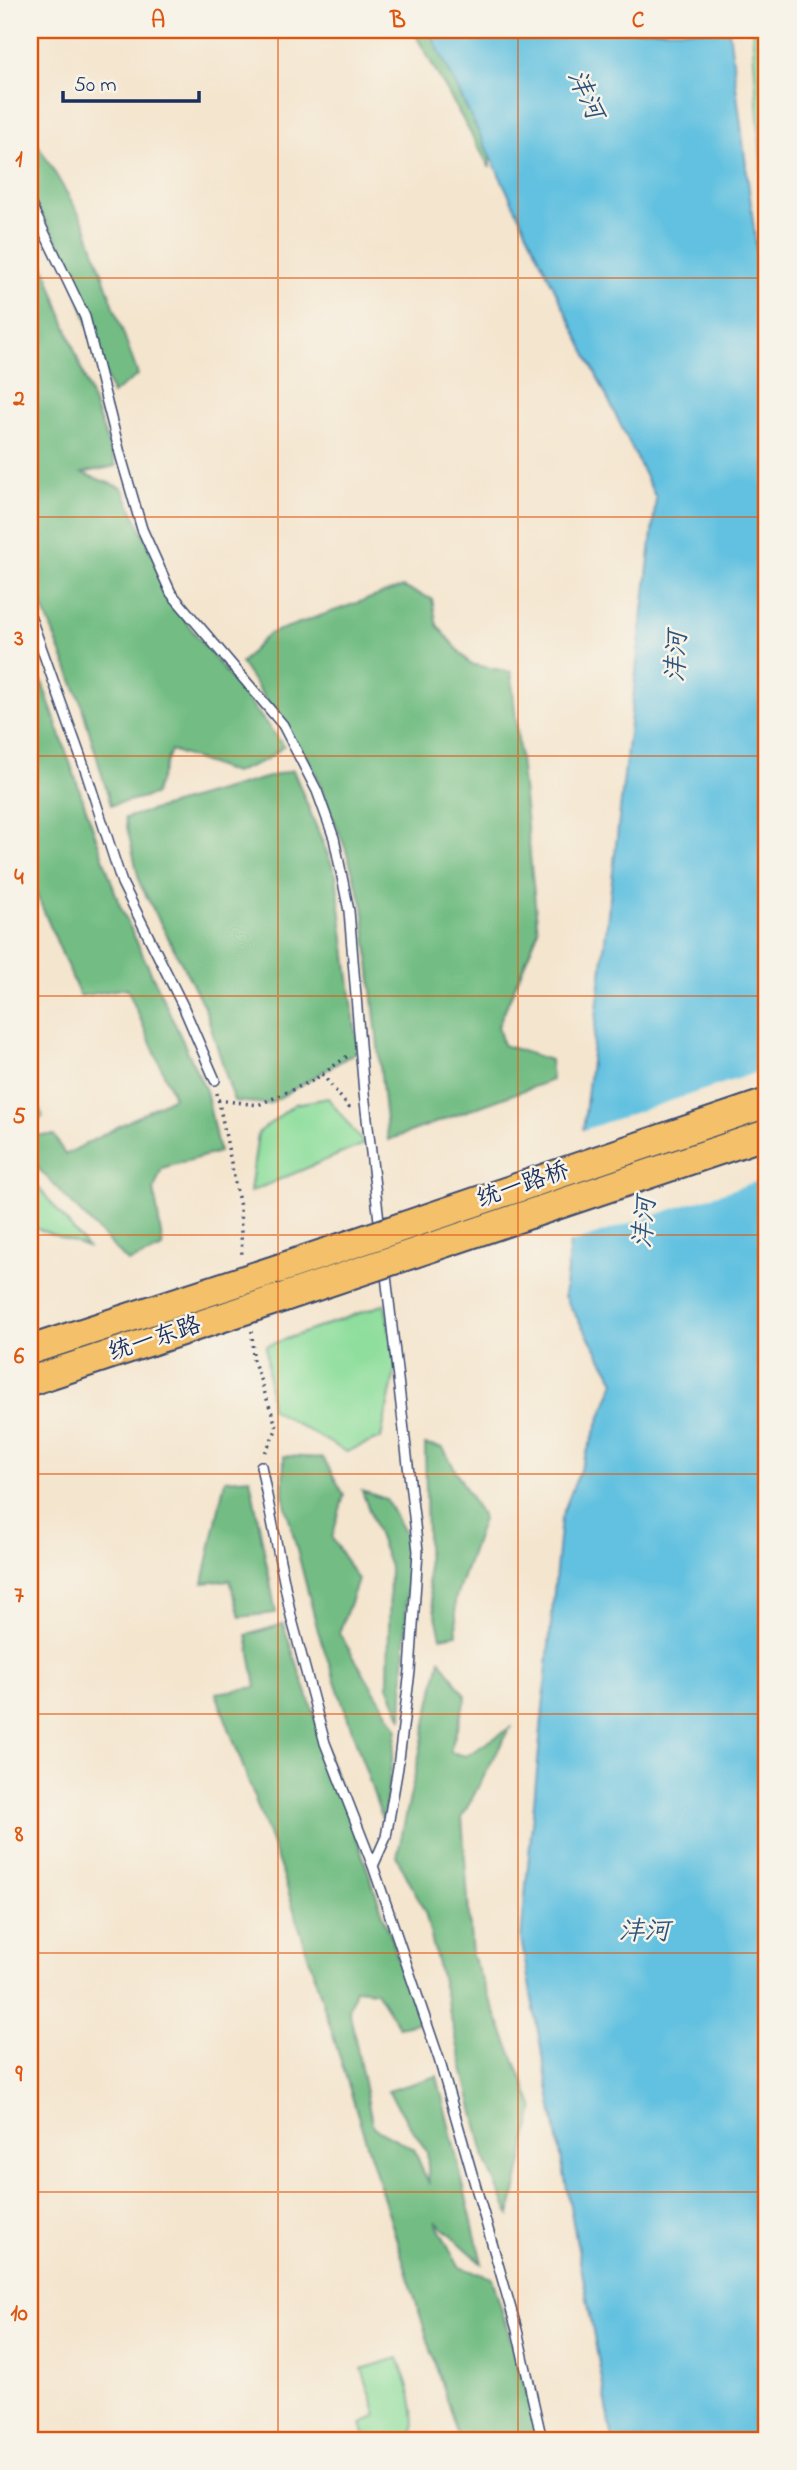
<svg xmlns="http://www.w3.org/2000/svg" width="797" height="2470" font-family="'Indie Flower','LXGW WenKai TC',sans-serif">
	<style>
		.green { fill: #8fde9d; stroke: #55867e; stroke-width: 2 }
		.forest { fill: #73bd84; stroke: #477671; stroke-width: 2 }
		.water { fill: #62c1e0; stroke: #3e789f; stroke-width: 2 }
		.pier { fill: #f4e5ce }
		.lines { fill: none; stroke-linecap: round; stroke-linejoin: round }
		.lane-casing { stroke: #3c4a6f; stroke-width: 12 }
		.primary-casing { stroke: #3c4a6f; stroke-width: 32 }
		.path { stroke: #3c4a6f; stroke-width: 3.5; stroke-dasharray: 2 5; stroke-linecap: butt }
		.lane { stroke: #fff; stroke-width: 9 }
		.primary { stroke: #f4c16a; stroke-width: 28 }
		.primary-bridge-casing { stroke: #3c4a6f; stroke-width: 32; stroke-linecap: butt }
		.primary-bridge { stroke: #f4c16a; stroke-width: 28 }
		.grid { fill: none; stroke: #de5710; stroke-width: 2; stroke-opacity: 0.55 }
		.labels { text-anchor: middle; dominant-baseline: central; stroke-width: 5; stroke-linejoin: round; paint-order: stroke }
		.street-label { font-size: 24px; fill: #1b2f5e; stroke: #f7f3e8 }
		.water-label { font-size: 26px; font-style: italic; fill: #2d547e; stroke: #f7f3e8 }
		.neatline { fill: none; stroke: #de5710; stroke-width: 2.5 }
		.grid-label { font-size: 23px; text-anchor: middle; font-weight: bold; fill: #de5710 }
	</style>
	<rect width="100%" height="100%" fill="#f7f3e8"/>
	<filter id="ink" filterUnits="userSpaceOnUse"><feTurbulence type="fractalNoise" baseFrequency=".0143" numOctaves="2"/><feDisplacementMap in="SourceGraphic" scale="14" xChannelSelector="R" yChannelSelector="G"/><feConvolveMatrix kernelMatrix="1 2 1 2 8 2 1 2 1" color-interpolation-filters="sRGB"/></filter>
	<filter id="wash" filterUnits="userSpaceOnUse"><feTurbulence type="fractalNoise" baseFrequency=".00686" numOctaves="4" result="noise"/><feDisplacementMap in="SourceGraphic" scale="28" xChannelSelector="R" yChannelSelector="G"/><feGaussianBlur stdDeviation="1.57" result="paint"/><feColorMatrix in="noise" values="0 0 0 0 0 0 0 0 0 0 0 0 0 0 0 0 0 1.4 0 .05"/><feComposite in="paint" operator="in"/></filter>
	<g filter="url(#wash)">
		<rect width="100%" height="100%" fill="#f4e5ce"/>
		<path class="green" d="M752,30h15v218z
			M30,1088l13,28 -13,14z
			M328,1098l36,46 -114,48 8,-59 37,-29z
			M30,1180l6,4 51,63 -57,-21z
			M385,1304l11,62 -15,72 -35,14 -75,-43 -5,-63z
			M398,2358c10,27 20,53 14,82h-46l-5,-15 16,-10 -15,-46z"/>
		<path class="forest" d="M413,30h74l3,138 -76,-136z
			M30,131l55,93 53,151 -26,19 -48,-141 -34,-58z
			M30,226l86,240 -34,7 40,15 60,129 102,129 -18,14 -32,13 -63,-23 -17,45 -43,10 -31,-105 -50,-125z
			M402,587l30,12 5,26 33,39 41,8 27,260 -40,94 5,19 47,15 2,20 -164,60 -25,-234 -17,-56 -31,-78 -74,-109 27,-29z
			M30,648l90,258 86,185 13,61 -57,16 -8,21 9,59 -35,14 -94,-98 -4,-13v-16h24l11,20 109,-58 -47,-109 -47,8 -50,-117z
			M293,770l43,105 22,176 -89,53 -35,-3 -29,-93 -65,-124 -15,-66z
			M425,1445l18,3 40,71 -28,81 2,34 -16,3 -13,-54z
			M284,1456l39,2 21,37 -12,43 26,42 -19,53 58,95 -14,93 -65,-190 -35,-136z
			M250,1478l26,135 -36,4 -10,-37 -27,3 22,-103z
			M362,1491l24,8 23,43 -7,177 -14,-33 2,-119z
			M283,1624l137,398 -21,5 -23,-36 -21,-2 -6,20 24,118 41,22 15,36 -2,-33 -39,-61 49,-15 45,187 -47,-42 24,46 33,11 49,162h-82l-175,-562 -68,-185 40,-6 -9,-52z
			M440,1659l26,38 -16,55 16,4 44,-28 -48,89 10,139 62,152 -24,107 -24,-53 -61,-250 -28,-55z"/>
		<path class="water" d="M429,30h300l38,302v2108h-154l-92,-501 40,-421 54,-137 -51,-85 92,-798z"/>
		<path class="pier" d="M767,1069v109l-200,66 13,-113z"/>
	</g>
	<g filter="url(#ink)">
		<g class="lines">
			<g class="lane-casing">
				<path id="lane" d="M30,203l55,114 36,140 21,72 29,64 112,132 34,66 17,47 15,73 15,182 16,136
					M30,616l56,156 36,111 61,123 32,74
					M385,1267l33,284 -8,120 -12,96 -12,70 -13,29 66,193 78,271 25,110
					M261,1466l30,150 34,127 48,123"/>
			</g>
			<g class="primary-casing">
				<path id="primary" d="M30,1350l248,-81
					M30,1381l251,-83"/>
			</g>
			<path class="path" d="M322,1074l29,36
				M217,1093l23,114 2,51
				M218,1100l40,5 56,-25 35,-25
				M252,1331l1,28 24,69 -12,25"/>
			<use href="#lane" class="lane"/>
			<use href="#primary" class="primary"/>
			<g class="primary-bridge-casing">
				<path id="primary-bridge" d="M278,1269l489,-166
					M281,1298l486,-164"/>
			</g>
			<use href="#primary-bridge" class="primary-bridge"/>
		</g>
	</g>
	<path class="grid" d="M278,30v2410M518,30v2410M30,278h737M30,517h737M30,756h737M30,996h737M30,1235h737M30,1474h737M30,1714h737M30,1953h737M30,2192h737"/>
	<g class="labels">
		<g class="street-label">
			<text transform="translate(523 1186) rotate(-19)">统一路桥</text>
			<text transform="translate(155 1340) rotate(-18)">统一东路</text>
		</g>
		<g class="water-label">
			<text transform="translate(584 95) rotate(65)">沣河</text>
			<text transform="translate(678 657) rotate(-87)">沣河</text>
			<text transform="translate(646 1223) rotate(-85)">沣河</text>
			<text x="644" y="1933">沣河</text>
		</g>
	</g>
	<rect width="797" height="2470" fill="none" stroke="#f7f3e8" stroke-width="77"/>
	<path d="M63 91v10h136v-10" fill="none" stroke="#1b2f5e" stroke-width="3.5"/>
	<text x="74" y="91" font-size="21" fill="#1b2f5e" stroke="#f7f3e8" stroke-width="5" paint-order="stroke">50 m</text>
	<rect x="38" y="38" width="720" height="2394" class="neatline"/>
	<g class="grid-label">
		<text x="158" y="27">A</text>
		<text x="398" y="27">B</text>
		<text x="638" y="27">C</text>
		<text x="19" y="166">1</text>
		<text x="19" y="405">2</text>
		<text x="19" y="645">3</text>
		<text x="19" y="884">4</text>
		<text x="19" y="1123">5</text>
		<text x="19" y="1363">6</text>
		<text x="19" y="1602">7</text>
		<text x="19" y="1841">8</text>
		<text x="19" y="2081">9</text>
		<text x="19" y="2320">10</text>
	</g>
</svg>
